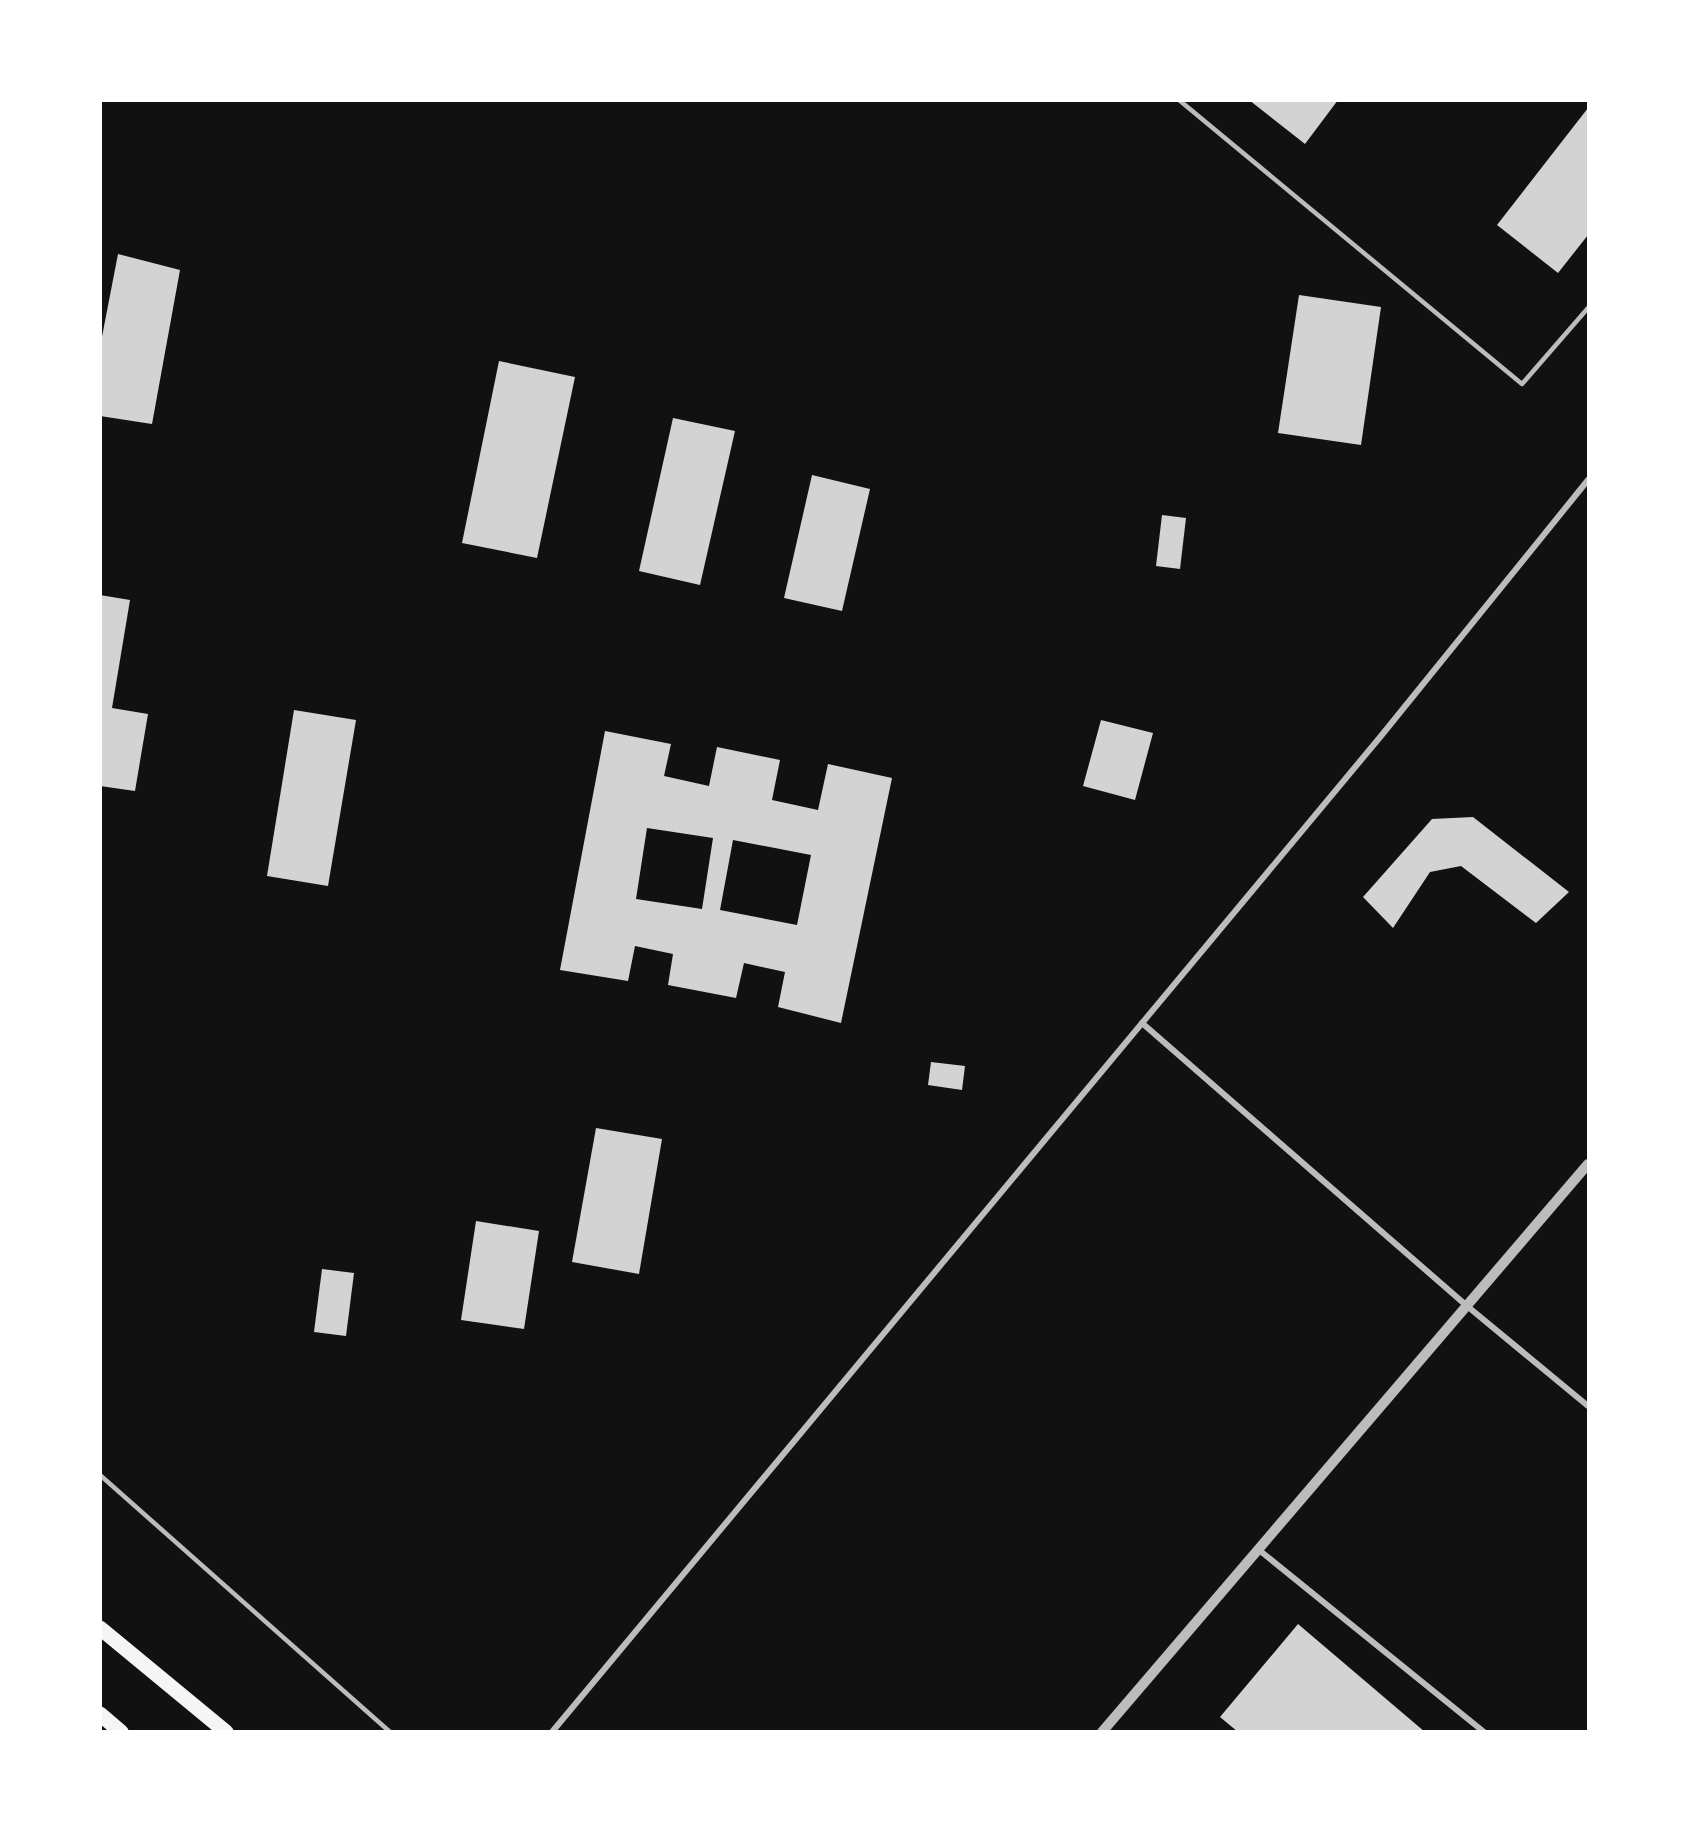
<svg xmlns="http://www.w3.org/2000/svg" width="1689" height="1832" viewBox="0 0 1689 1832" font-family="Helvetica,sans-serif">
<style>
.building{fill:#d3d3d3;fill-rule:evenodd}
.lines{fill:none;stroke-linecap:round;stroke-linejoin:round}
.service{stroke:#bcbcbc;stroke-width:4.5}
.minor{stroke:#bcbcbc;stroke-width:6}
.tertiary{stroke:#bcbcbc;stroke-width:10}
.primary{stroke:#f5f5f5;stroke-width:15}
</style>
<rect width="100%" height="100%" fill="#111"/>
<!-- building -->
<g class="building">
<path d="M1249,100H1338L1305,144Z"/>
<path d="M1588,108V235L1558,273L1497,225Z"/>
<path d="M118,254L180,270L152,424L100,416V347Z"/>
<path d="M1299,295L1381,307L1361,445L1278,433Z"/>
<path d="M499,361L575,377L537,558L462,543Z"/>
<path d="M673,418L735,431L700,585L639,571Z"/>
<path d="M812,475L870,489L842,611L784,598Z"/>
<path d="M1162,515L1186,518L1180,569L1156,566Z"/>
<path d="M100,595L130,600L112,708L148,714L135,791L100,786Z"/>
<path d="M294,710L356,720L328,886L267,876Z"/>
<path d="M1101,720L1153,733L1135,800L1083,786Z"/>
<path d="M605,731L671,744L664,776L709,786L717,747L780,760L772,800L818,810L828,764L892,778L841,1023L778,1007L785,972L744,963L736,998L668,985L673,954L635,946L628,981L560,970ZM647,828L713,838L702,909L636,899ZM733,840L811,855L797,925L720,910Z"/>
<path d="M1473,817L1569,892L1536,923L1461,866L1430,872L1393,928L1363,897L1432,819Z"/>
<path d="M931,1062L965,1066L962,1090L928,1085Z"/>
<path d="M596,1128L662,1139L639,1274L572,1262Z"/>
<path d="M476,1221L539,1231L524,1329L461,1320Z"/>
<path d="M322,1269L354,1273L346,1336L314,1332Z"/>
<path d="M1298,1624L1425,1732H1238L1220,1717Z"/>
</g>
<g class="lines">
<!-- service -->
<g class="service">
<path d="M1179,100L1522,384L1588,308"/>
<path d="M100,1475L390,1732"/>
</g>
<!-- minor -->
<g class="minor">
<path d="M1142,1023L1467,1306L1588,1406"/>
<path d="M1259,1550L1484,1732"/>
<path d="M552,1732L1381,736L1588,480"/>
</g>
<!-- tertiary -->
<path class="tertiary" d="M1102,1732L1588,1164"/>
<!-- primary -->
<g class="primary">
<path d="M100,1628L226,1732"/>
<path d="M100,1714L121,1732"/>
</g>
</g>
<!-- border -->
<rect width="1689" height="1832" fill="none" stroke="#ffffff" stroke-width="204"/>
</svg>
